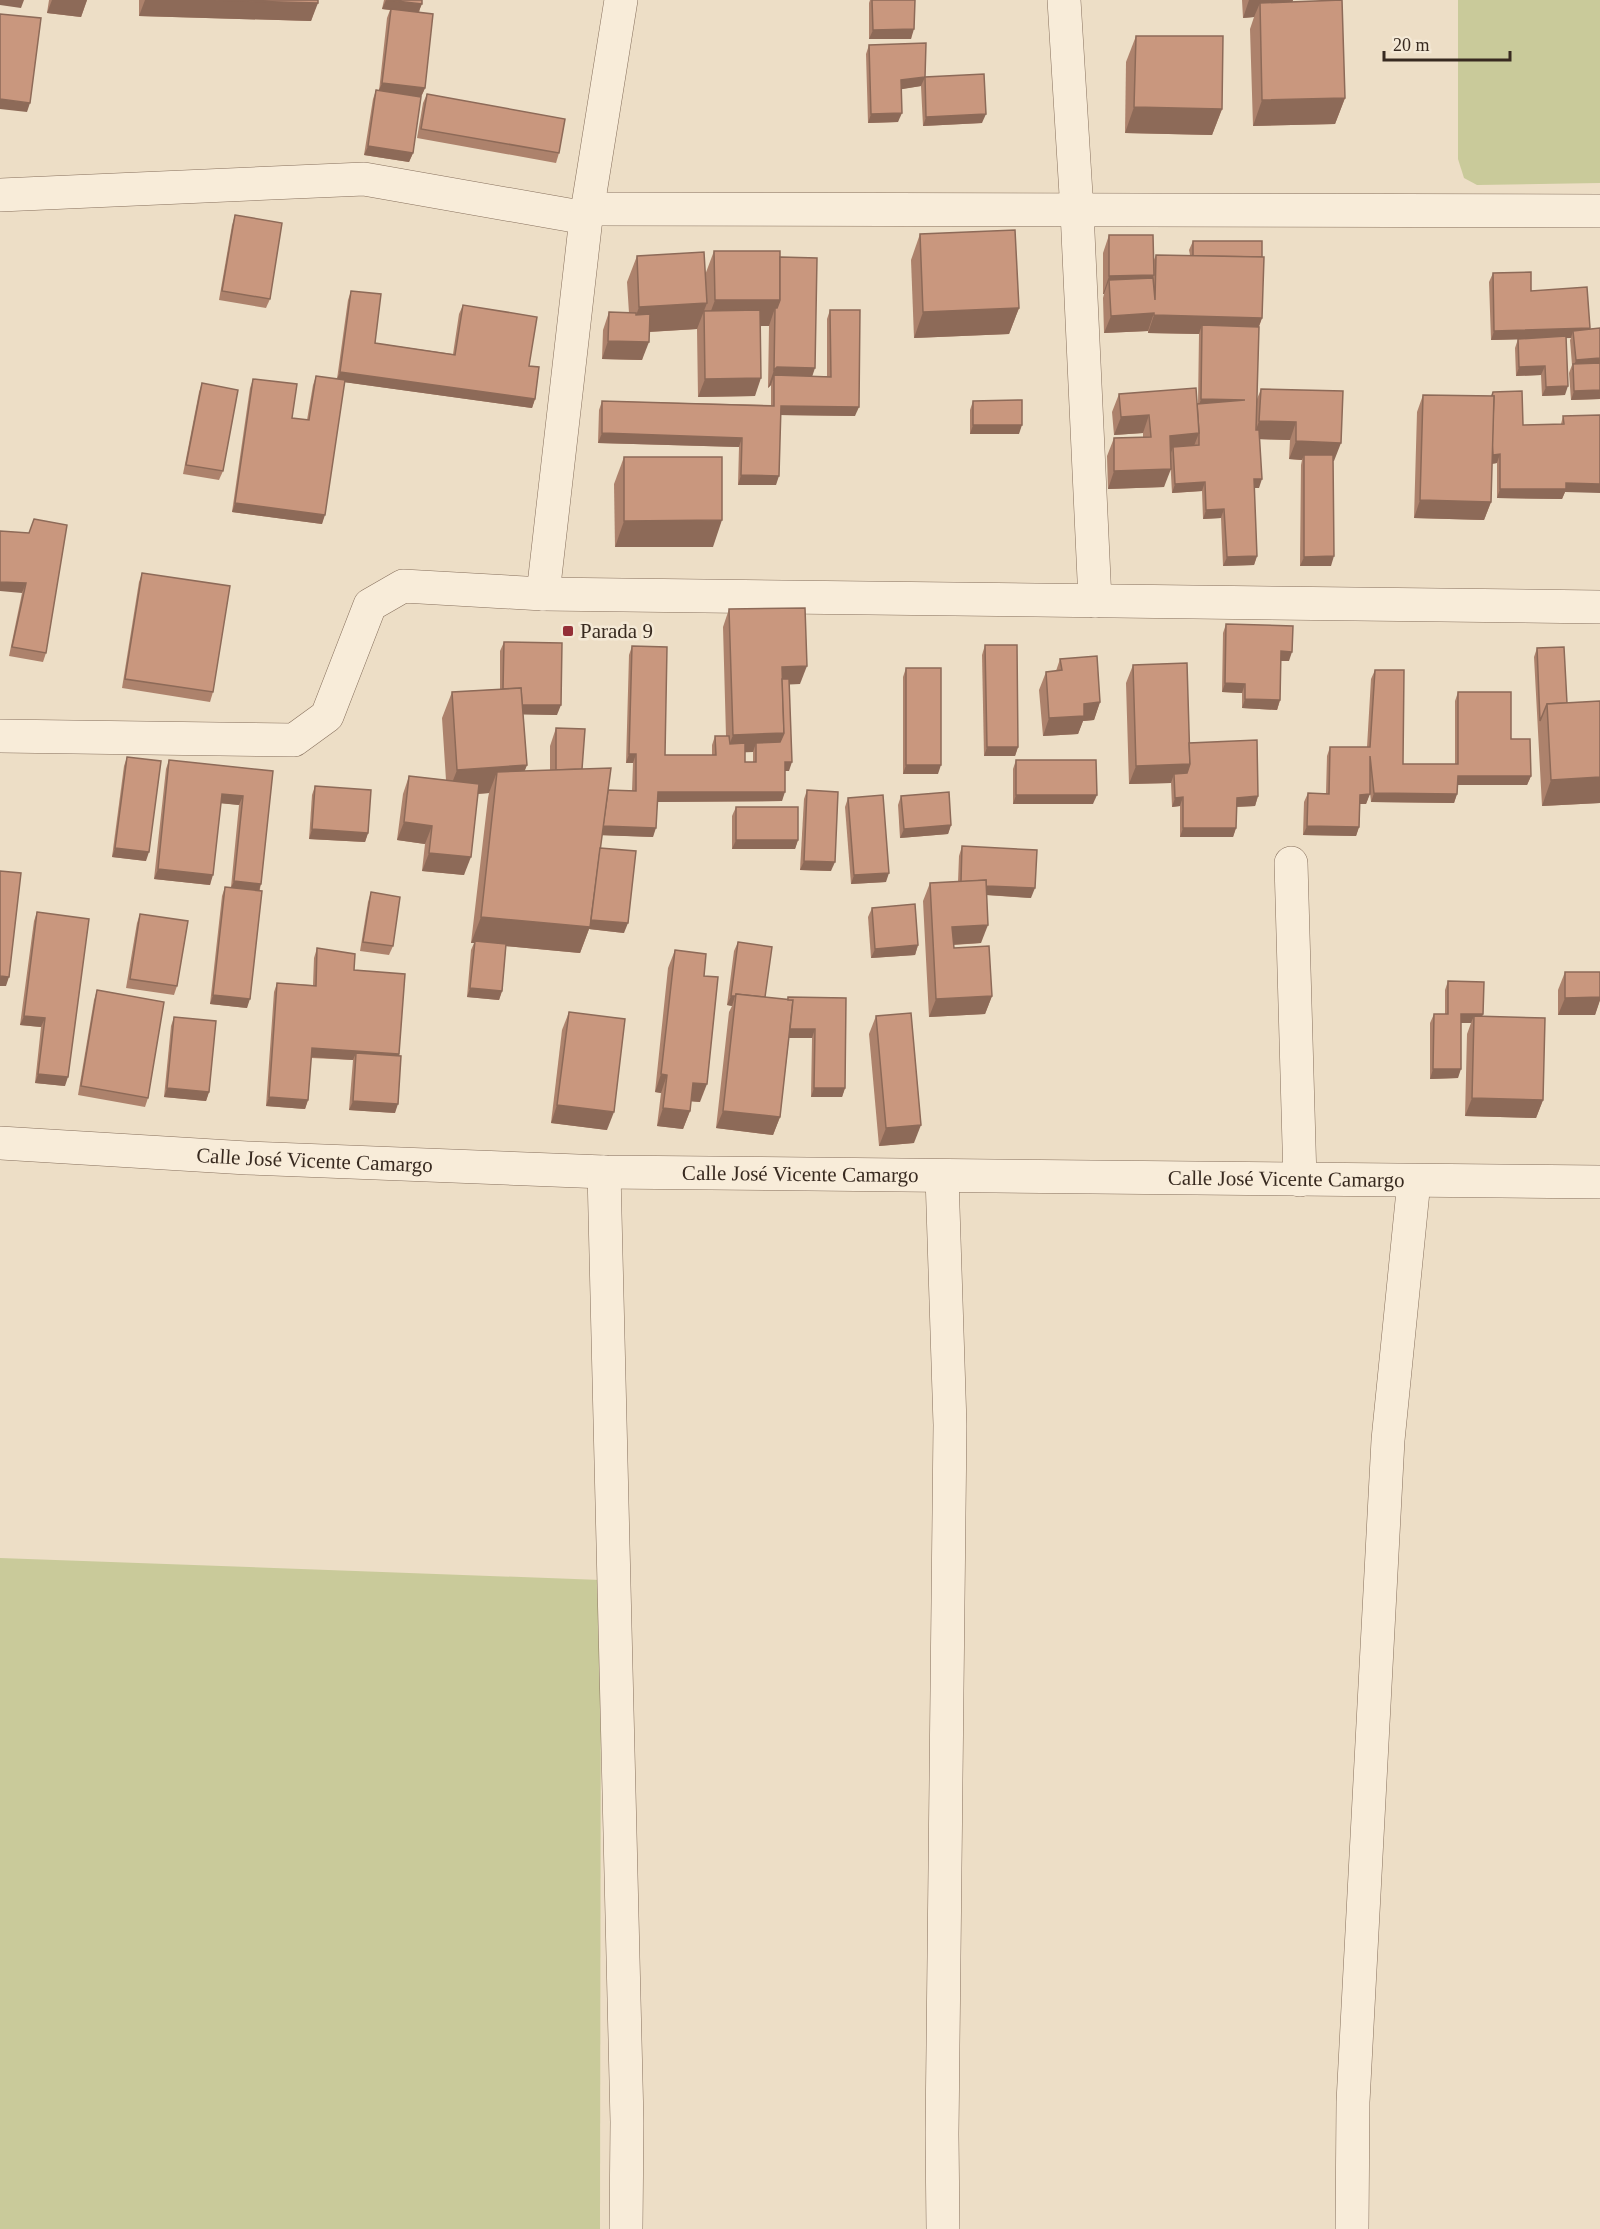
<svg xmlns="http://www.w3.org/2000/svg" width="1600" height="2229" viewBox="0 0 1600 2229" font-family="Georgia,serif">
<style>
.green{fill:#c9ca9a}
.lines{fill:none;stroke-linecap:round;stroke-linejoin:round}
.minor-casing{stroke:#87705d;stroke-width:34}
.minor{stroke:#f8ecd9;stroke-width:33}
.wall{fill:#ad826c;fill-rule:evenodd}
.shaded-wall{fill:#8d6a58}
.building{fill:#c9977e;stroke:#8d6a58;stroke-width:1.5}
.poi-dot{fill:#942f37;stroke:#f4e9d6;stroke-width:2}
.labels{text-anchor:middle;stroke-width:5;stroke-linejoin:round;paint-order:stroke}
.poi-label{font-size:21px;fill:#382a20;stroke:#f4e9d6;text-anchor:start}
.street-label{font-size:21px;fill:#382a20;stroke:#f4e9d6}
</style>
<rect width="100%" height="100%" fill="#eddec6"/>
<!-- green -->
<g class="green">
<path d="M1458,0H1600V183L1477,185L1464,178L1458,159Z"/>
<path d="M0,1558L601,1580L600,2229H0Z"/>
</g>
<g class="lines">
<defs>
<g id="minor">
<path d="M1064,0L1077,211L1095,601"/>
<path d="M0,195L364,179L586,218"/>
<path d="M588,209L1600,211"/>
<path d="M543,594L586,218L621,0"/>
<path d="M0,736L294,740L327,716L370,605L403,586L543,594L1600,607"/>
<path d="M1291,863L1300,1180"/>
<path id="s1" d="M0,1143L247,1158L604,1172L1600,1182"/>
<path d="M604,1172L627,2122L626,2229"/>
<path d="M942,1176L950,1425L942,2134L943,2229"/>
<path d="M1352,2229L1353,2102L1388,1440L1414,1181"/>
</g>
</defs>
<!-- minor casing -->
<use href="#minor" class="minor-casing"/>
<!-- minor -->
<use href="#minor" class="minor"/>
</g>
<!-- wall -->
<g class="wall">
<path d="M49,0H87L81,17L47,13Z"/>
<path d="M139,0H318L311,21L139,16Z"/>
<path d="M384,0H422L419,13L425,88L421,97L413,153L409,162L364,155L373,99L376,90L379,91L387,18L390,10L382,9Z"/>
<path d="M870,0H915L911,39H869V3Z"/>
<path d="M1242,0H1293L1292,2L1345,98L1335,124L1253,126L1250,29L1254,17L1243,18Z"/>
<path d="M1136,36L1222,109L1212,135L1125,133L1126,62Z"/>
<path d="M869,45L925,77L982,123L923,126L921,86L901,89L898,122L868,123L866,54Z"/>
<path d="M427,94L559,153L556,163L417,138L423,103Z"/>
<path d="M235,215L270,299L266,308L219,300L232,225Z"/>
<path d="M920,234L1019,308L1009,334L914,338L911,260Z"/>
<path d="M1109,235L1153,262L1156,255H1190L1189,250L1193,241L1262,318L1259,327L1257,399L1261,389L1334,461H1333L1331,566H1300L1301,465L1302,460L1289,459L1290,440L1260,439L1259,488H1254L1257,556L1254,565L1223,566L1221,518L1203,519L1202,491L1172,493L1170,457L1164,487L1108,489L1107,456L1114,438L1143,437V433L1114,435L1112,412L1119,394L1198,404L1199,334L1148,333V331L1104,333L1103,298L1104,294H1103V253Z"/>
<path d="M714,251L780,257L812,376H827V319L830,310L855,416L781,415L776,485H738L739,447L598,443L599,410L602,401L771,405V385L768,388L769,326H760L755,396L698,397L697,329L649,332L642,360L602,359L603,330L609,312L629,313L627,282L637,256L705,275Z"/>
<path d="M1493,273L1531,291L1590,328V329L1600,328V399L1571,400L1569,373L1572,365L1570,340L1571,338H1566L1565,395L1542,396L1541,375L1516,376L1515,348L1518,339L1491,340L1489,282Z"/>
<path d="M351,291L375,343L453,354L459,314L463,305L529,366L535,399L532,408L344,382L322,524L232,512L250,388L253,379L292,418L307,420L313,385L316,376L337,379L348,300Z"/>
<path d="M202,383L223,471L219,480L183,474L199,392Z"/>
<path d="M1493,392L1523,425L1561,424L1563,416L1565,492L1562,499L1497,498V463L1492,464L1491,502L1484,520L1414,518L1417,412L1423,395L1491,396Z"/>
<path d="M973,401L1019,434H970V410Z"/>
<path d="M624,457L713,547H615L614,484Z"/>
<path d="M29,533L46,653L43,662L9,656L22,593Z"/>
<path d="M142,573L213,692L210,702L122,688L139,582Z"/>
<path d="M729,609L800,684H789V771H785L782,801L657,802L653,837L602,835L600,848L624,933L589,929L580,953L506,946L502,991L499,1000L467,997L471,950L474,943H471L488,798L489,793L478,794L464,875L422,871L425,844L397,840L403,794L409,776L446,780L442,718L452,692L500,689V651L504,642L557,715L523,714L527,765L524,771L550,770V746L556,728L582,769L608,790L632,791L633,763H626L629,655L632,646L665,755H712V745L715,736H726L723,627ZM745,752H753V762H745Z"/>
<path d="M1226,624L1289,661H1281L1280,700L1277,710L1242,708V693L1222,692L1223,633Z"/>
<path d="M985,645L1018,747L1015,756H984L982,655Z"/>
<path d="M1537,648L1567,703L1600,701V803L1542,806L1534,657Z"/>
<path d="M1060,659L1100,702L1094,720L1083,721L1078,734L1043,736L1039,690L1046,672L1056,671Z"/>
<path d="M1133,665L1189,743L1258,796L1255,806L1236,807V828L1233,837H1180V806L1172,807L1171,783L1129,784L1126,683Z"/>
<path d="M906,668L938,774H903V677Z"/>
<path d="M1375,670L1403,764H1455V701L1458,692L1511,739L1531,776L1527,785H1458L1457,794L1454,803L1371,802L1370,792L1366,804H1360L1359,827L1356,836L1303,835L1304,802L1308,793H1326L1327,756L1330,747H1367L1371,679Z"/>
<path d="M127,757L146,861L112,857L124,766Z"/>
<path d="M169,760L273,771L247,1008L210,1004L222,896L225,887H231L239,805L221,803L210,885L154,879L166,769Z"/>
<path d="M1016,760L1093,804H1013V769Z"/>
<path d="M315,786L368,833L365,842L309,839L312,795Z"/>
<path d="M807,790L831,871L800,870L804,799Z"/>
<path d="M901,796L951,825L948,834L900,838L898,805Z"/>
<path d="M848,798L886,882L851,884L845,807Z"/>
<path d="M736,807L798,840L795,849H732V816Z"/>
<path d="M962,846L1031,898L986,895L981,943L954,945V948L992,996L985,1014L929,1017L923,901L930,883L958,882L959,856Z"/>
<path d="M371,892L393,946L389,955L360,951L368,902Z"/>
<path d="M872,908L918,945L915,955L871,958L868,917Z"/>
<path d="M37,912L65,1086L35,1083L41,1027L20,1025L34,921Z"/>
<path d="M140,914L177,986L174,995L126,988L137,923Z"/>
<path d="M738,942L765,997L787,1000L788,997L846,998L845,1088L842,1097H811L812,1038H789L780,1117L773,1135L716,1128L729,1012L732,1006L727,1005L734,951Z"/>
<path d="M317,948L354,970L399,1054L395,1113L349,1110L353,1060L311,1058L308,1100L305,1109L266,1106L274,992L277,983L313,985L314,958Z"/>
<path d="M675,950L704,976L700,1102L691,1101L690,1111L683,1129L657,1126L661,1093L655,1092L668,968Z"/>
<path d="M1565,972H1600V1000L1595,1015H1558V990Z"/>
<path d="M1448,981L1483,1014L1482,1016L1543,1100L1536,1118L1465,1116L1467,1034L1471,1023H1461L1458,1078L1430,1079V1023L1434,1014H1445V990Z"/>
<path d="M97,990L148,1098L145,1107L78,1095L94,1000Z"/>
<path d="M569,1012L607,1130L551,1123L562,1030Z"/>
<path d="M876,1016L914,1143L879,1146L869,1034Z"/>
<path d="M174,1017L209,1092L206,1101L164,1097L171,1026Z"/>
</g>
<!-- shaded-wall -->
<g class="shaded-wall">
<path d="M0,0H24L21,8L0,5Z"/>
<path d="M52,0H87L81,17L47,13Z"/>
<path d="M145,0H214L318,3L311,21L139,16Z"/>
<path d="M386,0L422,4L418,13L382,9Z"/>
<path d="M1249,0H1293L1287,16L1260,3L1254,17L1243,18Z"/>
<path d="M914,29L911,39H869L873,30Z"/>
<path d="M925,77L921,86L897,90L901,80Z"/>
<path d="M382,83L425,88L421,97L378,92Z"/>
<path d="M1345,98L1335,124L1253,126L1262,100Z"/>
<path d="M0,99L30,103L27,112L0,109Z"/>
<path d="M1134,107L1222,109L1212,135L1125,133Z"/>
<path d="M902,113L898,122L868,123L871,114Z"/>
<path d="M986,114L982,123L923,126L926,117Z"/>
<path d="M368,146L413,153L409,162L364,155Z"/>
<path d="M1154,275L1147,293L1109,280L1104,294H1103L1109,276Z"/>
<path d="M715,300H780L775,314V308L769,326L705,327Z"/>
<path d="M707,303L697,329L630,333L639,307Z"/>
<path d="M1019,308L1009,334L914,338L923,312Z"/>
<path d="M1154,313L1148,331L1104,333L1111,316Z"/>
<path d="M1154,315L1262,318L1255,336L1202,325L1199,334L1148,333Z"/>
<path d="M1590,328L1587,337L1573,331L1571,338L1491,340L1494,331Z"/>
<path d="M608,341L649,342L642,360L602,359Z"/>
<path d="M1600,358V367L1572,370L1576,360Z"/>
<path d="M1545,366L1541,375L1516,376L1519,367Z"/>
<path d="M777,367L815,368L809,386L774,376L771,385L768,388L774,370Z"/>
<path d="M340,372L535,399L532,408L336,381Z"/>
<path d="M761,378L755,396L698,397L705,379Z"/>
<path d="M1568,386L1565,395L1542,396L1546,387Z"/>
<path d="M1600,390V399L1571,400L1574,391Z"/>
<path d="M1201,399L1245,400L1198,408Z"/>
<path d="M781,406L859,407L855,416L778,415Z"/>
<path d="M1149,415L1143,433L1114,435L1121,417Z"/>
<path d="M1259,421L1296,422L1290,440L1253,439Z"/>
<path d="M973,425H1022L1019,434H970Z"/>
<path d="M602,433L742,438L739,447L598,443Z"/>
<path d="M1199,433L1192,451L1173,447L1171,453L1163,454L1170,436Z"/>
<path d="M1296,441L1341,443L1334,461L1304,460V455L1302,460L1289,459Z"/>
<path d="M1500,454L1497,463L1490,464L1493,455Z"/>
<path d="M1171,469L1164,487L1108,489L1114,471Z"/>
<path d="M741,475L779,476L776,485H738Z"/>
<path d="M1254,479H1262L1259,488H1251Z"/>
<path d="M1205,482L1202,491L1172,493L1175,484Z"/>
<path d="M1566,483L1600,484V493L1565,492L1562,499L1497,498L1500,489Z"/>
<path d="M1420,500L1491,502L1484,520L1414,518Z"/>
<path d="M235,503L325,515L322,524L232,512Z"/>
<path d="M1224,509L1221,518L1203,519L1206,510Z"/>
<path d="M722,520L713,547H615L624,521Z"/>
<path d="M1257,556L1254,565L1223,566L1227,557Z"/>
<path d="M1334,556L1331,566H1300L1304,557Z"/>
<path d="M0,582L26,583L22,593L0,591Z"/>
<path d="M1281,651L1292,652L1289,661H1278Z"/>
<path d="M807,666L800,684L779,685L782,667Z"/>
<path d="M1225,683L1245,684L1242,693L1222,692Z"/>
<path d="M1245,699L1280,700L1277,710L1242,708Z"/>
<path d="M1100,702L1094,720L1083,721L1078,734L1043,736L1049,718L1084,704Z"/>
<path d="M503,705H561L557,715L499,714Z"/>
<path d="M784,733L777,751L756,743L753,752L726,753L733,735Z"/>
<path d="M987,747H1018L1015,756H984Z"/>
<path d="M629,754H636L633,763H626Z"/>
<path d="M785,762H792L789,771H782Z"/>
<path d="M1190,764L1184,782L1174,774L1171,783L1129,784L1136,766Z"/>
<path d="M527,765L517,791L497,772L489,793L447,796L457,770Z"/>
<path d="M906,765H941L938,774H903Z"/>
<path d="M1458,776H1531L1527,785H1454Z"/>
<path d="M1600,777V803L1542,806L1551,780Z"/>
<path d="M658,792H785L782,801L654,802Z"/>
<path d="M1374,793L1457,794L1454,803L1371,802Z"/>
<path d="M222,794L243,796L239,805L218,803Z"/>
<path d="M1370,794L1366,804H1357L1360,795Z"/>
<path d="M1016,795H1097L1093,804H1013Z"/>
<path d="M1258,796L1255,806L1233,807L1237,798Z"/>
<path d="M1183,797L1180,806L1172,807L1175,798Z"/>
<path d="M404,822L432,826L425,844L397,840Z"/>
<path d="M951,825L948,834L900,838L904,829Z"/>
<path d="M599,826L656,828L653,837L596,835Z"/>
<path d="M1307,826L1359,827L1356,836L1303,835Z"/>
<path d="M1183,828H1236L1233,837H1180Z"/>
<path d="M312,829L368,833L365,842L309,839Z"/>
<path d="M736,840H798L795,849H732Z"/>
<path d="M115,848L149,852L146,861L112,857Z"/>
<path d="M429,853L471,857L464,875L422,871Z"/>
<path d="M804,861L835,862L831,871L800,870Z"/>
<path d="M158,869L213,875L210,885L154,879Z"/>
<path d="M889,873L886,882L851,884L854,875Z"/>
<path d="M234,881L261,884L258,893L230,890Z"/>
<path d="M960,884L1035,888L1031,898L957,893Z"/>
<path d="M481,917L590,920L628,923L624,933L589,929L580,953L474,943L475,941L474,943H471Z"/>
<path d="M988,925L981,943L946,945L952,927Z"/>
<path d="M918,945L915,955L871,958L875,949Z"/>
<path d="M0,976L9,977L6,986H0Z"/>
<path d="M470,988L502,991L499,1000L467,997Z"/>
<path d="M213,995L250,999L247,1008L210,1004Z"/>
<path d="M731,996H735L732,1006L727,1005Z"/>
<path d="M992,996L985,1014L929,1017L936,999Z"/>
<path d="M1600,997V1000L1595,1015H1558L1565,998Z"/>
<path d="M1461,1014H1483L1480,1023L1474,1016L1471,1023H1457Z"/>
<path d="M24,1016L45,1018L41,1027L20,1025Z"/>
<path d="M788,1029H815L812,1038H784Z"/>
<path d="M312,1048L399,1054L396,1063L356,1053L353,1060L309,1057Z"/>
<path d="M1433,1069H1461L1458,1078L1430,1079Z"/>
<path d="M38,1074L68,1077L65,1086L35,1083Z"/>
<path d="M661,1074L667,1075L661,1093L655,1092Z"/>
<path d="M693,1083L707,1084L700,1102L686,1101Z"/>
<path d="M167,1088L209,1092L206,1101L164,1097Z"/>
<path d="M814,1088H845L842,1097H811Z"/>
<path d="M269,1097L308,1100L305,1109L266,1106Z"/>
<path d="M1472,1098L1543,1100L1536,1118L1465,1116Z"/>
<path d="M353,1101L398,1104L395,1113L349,1110Z"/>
<path d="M557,1105L614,1112L607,1130L551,1123Z"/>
<path d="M663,1108L690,1111L683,1129L657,1126Z"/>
<path d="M723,1111L780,1117L773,1135L716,1128Z"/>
<path d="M921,1125L914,1143L879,1146L886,1128Z"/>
</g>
<!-- building -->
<g class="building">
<path d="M214,0H318V3Z"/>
<path d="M388,0H422V4Z"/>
<path d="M872,0H915L914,29L873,30Z"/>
<path d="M1342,0L1345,98L1262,100L1260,3Z"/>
<path d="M391,9L433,14L425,88L382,83Z"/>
<path d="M0,14L41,18L30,103L0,99Z"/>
<path d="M1136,36H1223L1222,109L1134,107Z"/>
<path d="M926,43L925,77L901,80L902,113L871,114L869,45Z"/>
<path d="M984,74L986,114L926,117L925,77Z"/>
<path d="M376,90L421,97L413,153L368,146Z"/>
<path d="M427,94L565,119L559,153L421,129Z"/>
<path d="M235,215L282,223L270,299L222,291Z"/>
<path d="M1015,230L1019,308L923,312L920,234Z"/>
<path d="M1109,235H1153L1154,275L1109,276Z"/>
<path d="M1193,241H1262V257L1193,256Z"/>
<path d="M714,251H780V300H715Z"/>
<path d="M704,252L707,303L639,307L637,256Z"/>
<path d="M1156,255L1264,257L1262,318L1154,315V313L1111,316L1109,280L1153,278L1155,300Z"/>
<path d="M780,257L817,258L815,368L777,367L774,370L775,308H777L780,300Z"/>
<path d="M1531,272V291L1587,287L1590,328L1494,331L1493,273Z"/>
<path d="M351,291L381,294L375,343L455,355L463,305L537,317L529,366L539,367L535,399L340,372Z"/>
<path d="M760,310L761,378L705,379L704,311Z"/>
<path d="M830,310H860L859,407L781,406L779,476L741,475L742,438L602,433V401L774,406V375L831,377Z"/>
<path d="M609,312L636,313V315L650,314L649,342L608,341Z"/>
<path d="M1202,325L1259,327L1256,430H1259L1262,479H1254L1257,556L1227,557L1224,509L1206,510L1205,482L1175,484L1173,447L1199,445V433L1197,404L1245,400L1201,399Z"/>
<path d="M1600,328V358L1576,360L1573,331Z"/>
<path d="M1566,336L1568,386L1546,387L1545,366L1519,367L1518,339Z"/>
<path d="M1600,363V390L1574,391L1573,364Z"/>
<path d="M316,376L345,380L325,515L235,503L253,379L297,384L292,418L309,420Z"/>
<path d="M202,383L238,390L223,471L186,465Z"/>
<path d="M1196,388L1199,433L1170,436L1171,469L1114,471V438L1151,437L1149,415L1121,417L1119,394Z"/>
<path d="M1261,389L1343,391L1341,443L1296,441V422L1259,421Z"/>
<path d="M1522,391L1523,425L1564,424L1563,416L1600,415V484L1566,483V489H1500V454L1493,455L1492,442L1494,396H1492L1493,392Z"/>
<path d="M1423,395L1494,396L1491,502L1420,500Z"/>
<path d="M1022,400V425H973V401Z"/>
<path d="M1304,455H1333L1334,556L1304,557Z"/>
<path d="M624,457H722V520L624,521Z"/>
<path d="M34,519L67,525L46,653L12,647L26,583L0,582V531L29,533Z"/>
<path d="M142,573L230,586L213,692L125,679Z"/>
<path d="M805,608L807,666L782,667L784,733L733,735L729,609Z"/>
<path d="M1226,624L1293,626L1292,652L1281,651L1280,700L1245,699V684L1225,683Z"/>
<path d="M504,642L562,643L561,705H522L521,688L503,689Z"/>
<path d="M985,645H1017L1018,747H987Z"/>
<path d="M632,646L667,647L665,755H716L715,736H729L730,744L745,743V762H756V743L780,742L784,733L782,679H789L792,762H785V792H658L656,828L603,826L608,790L636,791V754H629Z"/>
<path d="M1564,647L1567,703L1547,704L1540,721L1537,648Z"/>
<path d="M1097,656L1100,702L1084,704V716L1049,718L1046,672L1062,670L1060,659Z"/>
<path d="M1187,663L1190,764L1136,766L1133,665Z"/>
<rect x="906" y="668" width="35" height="97"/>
<path d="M1375,670H1404L1403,764H1458V692H1511V739H1530L1531,776H1458L1457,794L1374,793L1370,756V794L1360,795L1359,827L1307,826L1308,793L1329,794L1330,747H1370Z"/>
<path d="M521,688L527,765L457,770L452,692Z"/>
<path d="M1600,701V777L1551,780L1547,704Z"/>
<path d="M556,728L585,729L582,769L556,770Z"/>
<path d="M1257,740L1258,796L1237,798L1236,828H1183V797L1175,798L1174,774L1187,773L1190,764L1189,743Z"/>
<path d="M127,757L161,761L149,852L115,848Z"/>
<path d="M169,760L273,771L261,884L234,881L243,796L222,794L213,875L158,869Z"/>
<path d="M1016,760H1096L1097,795H1016Z"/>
<path d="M611,768L590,927L481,917L497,772Z"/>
<path d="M409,776L479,784L471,857L429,853L432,826L404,822Z"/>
<path d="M315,786L371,790L368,833L312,829Z"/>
<path d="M807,790L838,792L835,862L804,861Z"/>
<path d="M949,792L951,825L904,829L901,796Z"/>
<path d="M883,795L889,873L854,875L848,798Z"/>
<rect x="736" y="807" width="62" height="33"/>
<path d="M962,846L1037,850L1035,888L986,886V880L961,882Z"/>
<path d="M600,848L636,851L628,923L591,920Z"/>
<path d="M0,871L21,873L9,977L0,976Z"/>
<path d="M986,880L988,925L952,927L954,948L989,946L992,996L936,999L930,883Z"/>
<path d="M225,887L262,891L250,999L213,995Z"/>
<path d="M371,892L400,897L393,946L363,942Z"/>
<path d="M915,904L918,945L875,949L872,908Z"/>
<path d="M37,912L89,919L68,1077L38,1074L45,1018L24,1016Z"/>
<path d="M140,914L188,921L177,986L130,979Z"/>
<path d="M475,941L506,944L502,991L470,988Z"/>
<path d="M738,942L772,947L765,997L736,994V996H731Z"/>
<path d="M317,948L355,954L354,970L405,974L399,1054L312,1048L308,1100L269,1097L277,983L316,986Z"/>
<path d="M675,950L706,954L704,976L718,977L707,1084L693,1083L690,1111L663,1108L667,1075L661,1074Z"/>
<path d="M1565,972H1600V997L1565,998Z"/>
<path d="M1448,981L1484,982L1483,1014H1461V1069H1433L1434,1014H1448Z"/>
<path d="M97,990L164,1002L148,1098L81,1086Z"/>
<path d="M736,994L793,1000L780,1117L723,1111Z"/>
<path d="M788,997L846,998L845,1088H814L815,1029H790L793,1000H788Z"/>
<path d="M569,1012L625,1019L614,1112L557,1105Z"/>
<path d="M911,1013L921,1125L886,1128L876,1016Z"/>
<path d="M1474,1016L1545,1018L1543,1100L1472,1098Z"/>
<path d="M174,1017L216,1021L209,1092L167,1088Z"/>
<path d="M356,1053L401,1056L398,1104L353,1101Z"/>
</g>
<!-- markers -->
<rect class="poi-dot" x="562" y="625" width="12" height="12" rx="3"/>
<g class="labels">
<!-- poi labels -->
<g class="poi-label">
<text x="580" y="638">Parada 9</text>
</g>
<!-- street labels -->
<g class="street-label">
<text dy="7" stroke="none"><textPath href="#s1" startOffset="315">Calle José Vicente Camargo</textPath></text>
<text dy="7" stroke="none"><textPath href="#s1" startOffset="801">Calle José Vicente Camargo</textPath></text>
<text dy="7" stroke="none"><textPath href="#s1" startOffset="1287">Calle José Vicente Camargo</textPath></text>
</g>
</g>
<!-- scale -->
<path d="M1384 51v9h126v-9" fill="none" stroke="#382a20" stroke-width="3"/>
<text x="1393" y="51" font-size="18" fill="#382a20" stroke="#f4e9d6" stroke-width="4.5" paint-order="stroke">20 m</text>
</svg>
